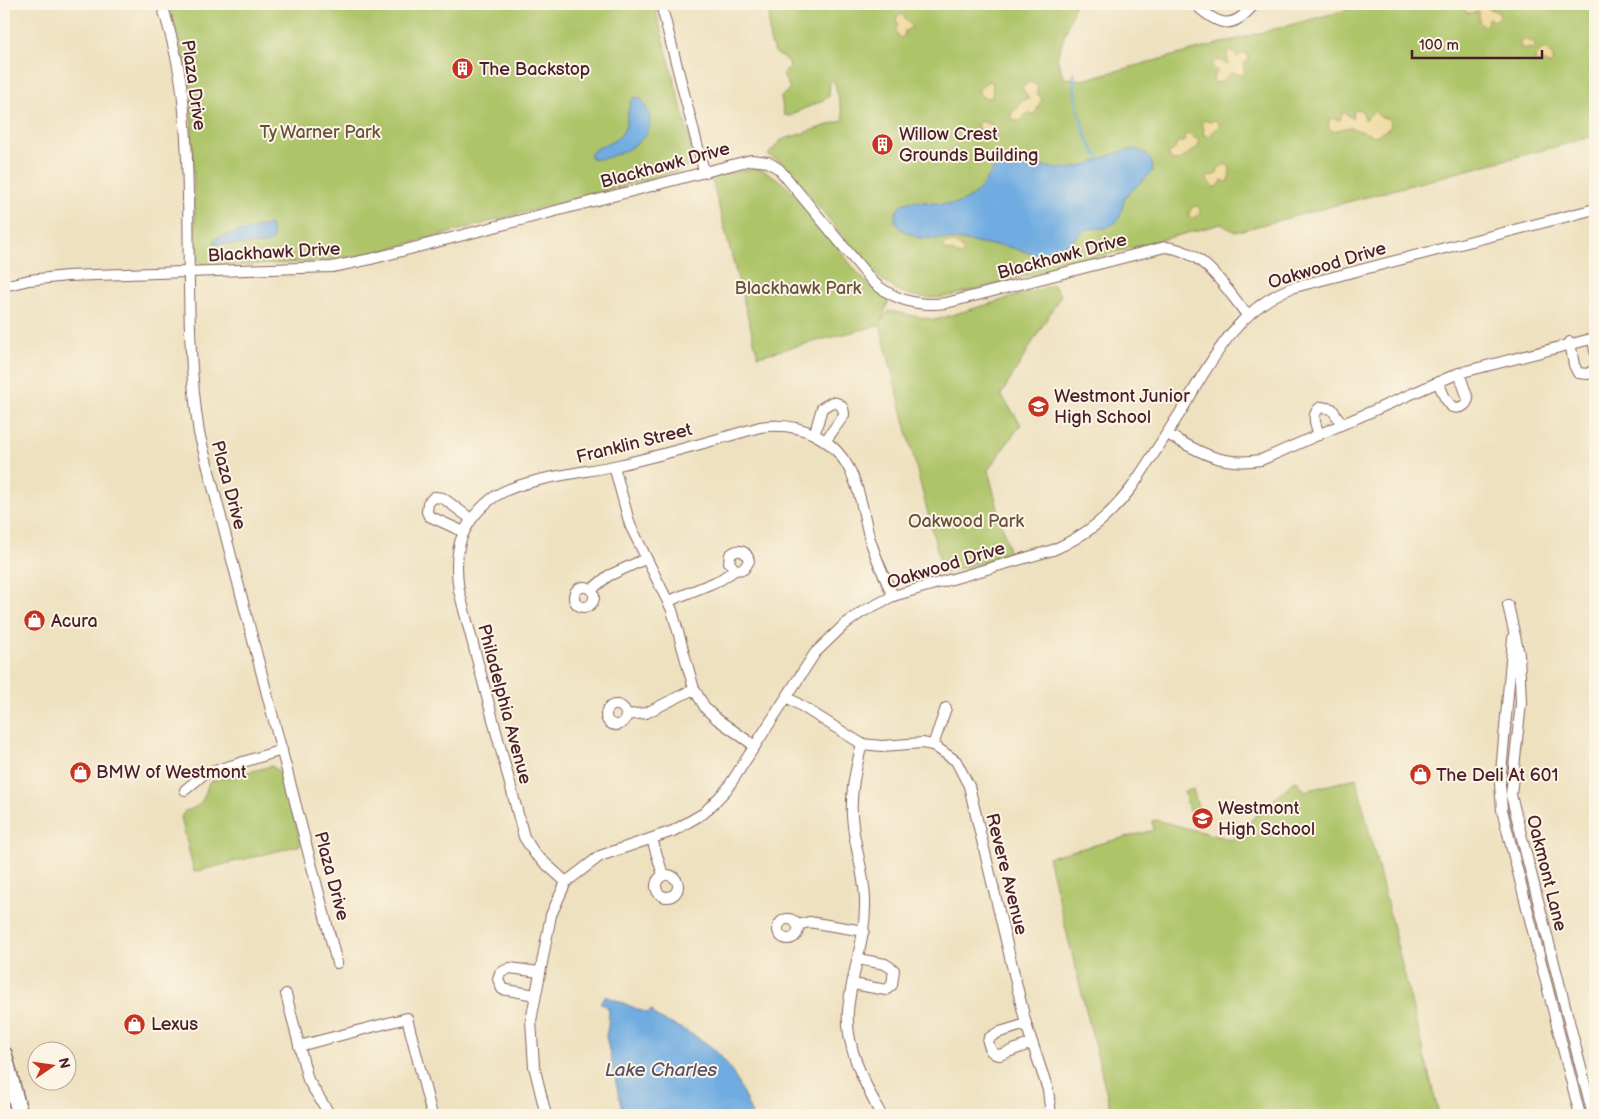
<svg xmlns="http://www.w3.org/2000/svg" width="1599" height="1119" viewBox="0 0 1599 1119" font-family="'Balsamiq Sans',sans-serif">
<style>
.green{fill:#aec469;stroke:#7c724a}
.sand{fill:#eeda9e;stroke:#9c7c64}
.water{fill:#70ace1;stroke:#5d6686}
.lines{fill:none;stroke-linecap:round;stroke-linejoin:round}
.stream{stroke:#70ace1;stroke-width:2.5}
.minor-casing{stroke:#83635f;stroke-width:12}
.primary-casing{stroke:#83635f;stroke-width:18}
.minor{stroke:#fff;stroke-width:10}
.primary{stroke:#fff;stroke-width:15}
.labels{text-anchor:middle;stroke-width:4;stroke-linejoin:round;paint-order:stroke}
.poi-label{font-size:18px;fill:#4a1f2b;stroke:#fcf5e5;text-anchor:start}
.street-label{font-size:18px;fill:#4a1f2b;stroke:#fcf5e5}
.park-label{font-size:18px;fill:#68513e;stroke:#fcf5e5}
.water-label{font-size:19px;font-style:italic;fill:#57506b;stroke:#fcf5e5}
</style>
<rect width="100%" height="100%" fill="#fcf5e5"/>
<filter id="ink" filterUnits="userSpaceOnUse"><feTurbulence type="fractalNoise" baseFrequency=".02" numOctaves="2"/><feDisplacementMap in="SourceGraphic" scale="10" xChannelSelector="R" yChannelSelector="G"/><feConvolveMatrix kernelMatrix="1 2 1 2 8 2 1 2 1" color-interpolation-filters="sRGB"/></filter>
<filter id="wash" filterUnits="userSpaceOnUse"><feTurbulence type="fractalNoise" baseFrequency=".0096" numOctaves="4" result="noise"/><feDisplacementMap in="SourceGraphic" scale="20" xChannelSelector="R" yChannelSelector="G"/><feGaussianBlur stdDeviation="1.12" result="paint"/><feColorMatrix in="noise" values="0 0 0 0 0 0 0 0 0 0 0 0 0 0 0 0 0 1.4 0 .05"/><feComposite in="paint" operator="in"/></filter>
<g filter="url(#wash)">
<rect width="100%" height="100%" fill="#eee1c0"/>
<!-- green -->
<g class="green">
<path d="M169,4H654L693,152L689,165L684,169L375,253L325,261L209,267L200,264L196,256L191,99L188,76Z"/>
<path d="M772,4H1075L1057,58L1064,78L1082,80L1369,4H1595V136L1235,232L1221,224L954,295C897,308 873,274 841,234C825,214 808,194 792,174L783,163L768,155L781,140L844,120L834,80L830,82L829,96C816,106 803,107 790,116L784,115L781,97L790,88L782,74L790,66C787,58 780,58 775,52C766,38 768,19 772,4Z"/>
<path d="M755,168C794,176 836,251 864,280C872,288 880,294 889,300L881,322L889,311L935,320L1053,285L1061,295L1001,395L1021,424L988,470L1010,555L943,573L880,325L758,356L711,177Z"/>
<path d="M272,766L283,775L301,845L194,872L181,817L185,811C203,807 204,797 209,782Z"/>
<path d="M1356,778L1439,1115H1112L1048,857L1154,830L1152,821L1156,820L1232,840L1238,832L1293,782L1297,781L1305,791Z"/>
<path d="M1193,789L1199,811L1193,813L1189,811L1184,792Z"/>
</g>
<!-- sand -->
<g class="sand">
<path d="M1465,4H1492L1487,8L1498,12L1500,17L1494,21L1488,18L1487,25L1483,26L1479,22V12L1467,13L1464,9Z"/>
<path d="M902,14L912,27L905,31L904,36L900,38L895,32L898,24L896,19L898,15Z"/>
<path d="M1524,39L1535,43L1534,49L1521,48L1520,42Z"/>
<path d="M1545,48L1553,57V62L1549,65L1543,61L1536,63L1535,57Z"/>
<path d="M1231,51L1238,57L1243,53L1248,55L1249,60L1243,64L1245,73L1241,75L1231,72L1221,82L1214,83L1213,77L1218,72L1213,68L1212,63L1218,60L1228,65L1227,54Z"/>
<path d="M987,82L990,81L993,84L992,98L982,97L979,93V89Z"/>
<path d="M1029,82L1037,85V94L1042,98L1035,114H1026L1021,121L1014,120L1011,118L1012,112L1018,108L1020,101L1029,99L1022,88Z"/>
<path d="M1358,109L1363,112L1365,120L1374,111L1380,117L1388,118L1391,123L1390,128L1375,136L1349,127L1333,131L1328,128L1330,118L1340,120L1343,112L1352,118L1354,111Z"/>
<path d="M1204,120L1210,122L1215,120L1219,123V127L1213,131L1210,137L1203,134L1204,129L1201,124Z"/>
<path d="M981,121L997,127V135L990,136L986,130H979L977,124Z"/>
<path d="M1188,134L1198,140L1199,146L1178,161L1170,160L1169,153L1175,149L1177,142H1184V136Z"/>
<path d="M1226,164L1230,168L1229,181L1226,182L1222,180L1219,186L1213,187L1207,180V176L1216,175L1219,167Z"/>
<path d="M1197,206L1200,209V214L1191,219L1188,215L1192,207Z"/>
<path d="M947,243C954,242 965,246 963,255L960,256L952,251L945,250L943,247Z"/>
</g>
<!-- water -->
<g class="water">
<path d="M634,97L640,98C660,124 648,140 622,152C613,156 601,161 591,158L590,155C596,145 611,145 619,137C631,127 624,109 634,97Z"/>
<path d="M1134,149C1146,151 1153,159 1153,171L1125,197L1120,217L1116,222L1106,228L1086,229L1065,247L1044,257L1005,246L980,244L961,240L919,238L902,230L895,221C895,187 937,209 958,203C989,194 985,165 1008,160C1026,156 1043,169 1061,169C1087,170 1109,152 1134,149Z"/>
<path d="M266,225L270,226L273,235L272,241C265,247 227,244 214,243V241L216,238Z"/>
<path d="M606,996L647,1013L652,1010L656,1017C717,1044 727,1053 752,1115H623L606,1036L608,1027L609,1009L600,1002Z"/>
</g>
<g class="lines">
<!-- stream -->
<path class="stream" d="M1074,74C1073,94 1085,147 1101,159"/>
</g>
</g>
<g filter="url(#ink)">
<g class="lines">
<defs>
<g id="minor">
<path d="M162,4C171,35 180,67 183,100C194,210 182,323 199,433L337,963"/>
<path d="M661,4L704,171"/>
<path d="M1195,4C1218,26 1233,31 1254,4"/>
<path d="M4,286L29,280L67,276L332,267L371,259L751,160L768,162L779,169L873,282C894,300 918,307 946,303L1165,247C1204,250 1225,287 1247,315"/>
<path d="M1593,338L1595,351"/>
<path d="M1570,342L1574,365L1578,373L1588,374L1595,369"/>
<path d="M1438,382L1445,398L1452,407C1460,409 1466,406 1468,399L1459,373"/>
<path d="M815,432L822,408L832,402C840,403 844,407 844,415L826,440"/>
<path d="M1167,434C1201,453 1221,466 1261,460L1459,373L1595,338"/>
<path d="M1319,435C1316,425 1310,414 1321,407L1332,409L1342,424"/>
<path d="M614,466L630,525L672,610L694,689L706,709L717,719L755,746"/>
<path d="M464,532L429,516L427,512L428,503L434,497L443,498L471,519"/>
<circle cx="584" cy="597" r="10"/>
<path d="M591,590L608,576L645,559"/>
<path d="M669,601L720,580L735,570L744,569L749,561C747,551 738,547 730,555L729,562L735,570"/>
<path d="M1508,605L1519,654L1521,703L1511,795L1593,1115"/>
<path d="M1513,638L1500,784L1502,810L1580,1115"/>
<path d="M787,697L862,744L882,746L922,743L933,745L956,761L969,786L1026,1024L1048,1090L1051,1115"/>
<circle cx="616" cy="715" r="10"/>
<path d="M626,715L646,713L694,689"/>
<path d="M862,744C855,771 849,798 853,826C856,852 865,876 865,902C866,939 851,974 848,1011C845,1047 865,1084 881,1115"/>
<path d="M933,745L946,708"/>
<path d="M185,790L204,774L282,750"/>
<path d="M652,839L663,875"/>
<circle cx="667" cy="886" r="11"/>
<path d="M566,882L535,854L524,837L459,591C453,552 459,526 490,500C515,479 581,473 614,466C663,455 712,441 760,427C800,421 837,438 853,477C861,495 864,516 869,536C875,557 884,576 893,596"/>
<circle cx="788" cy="929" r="10"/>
<path d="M798,925L809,922L864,931"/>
<path d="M853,984L886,990L892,985L894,970L885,964L858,959"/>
<path d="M286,994L308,1080L330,1115"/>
<path d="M535,995L502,989L498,979L500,973L510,968L539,972"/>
<path d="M1026,1024L997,1033L989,1038L988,1042L991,1051L995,1054L1000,1055L1032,1043"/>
<path d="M299,1046L407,1018L432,1115"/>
<path d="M546,1115L534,1066L531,1021L551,915L566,882L600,856L673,831L704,813L727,789L815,653L844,625L862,612L893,596L1053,550C1087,535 1110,516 1132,487C1148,463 1164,438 1180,413C1209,365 1235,310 1291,288L1595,209"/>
</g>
<path id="primary" d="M4,1054L20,1115"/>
</defs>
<!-- minor casing -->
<use href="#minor" class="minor-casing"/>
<!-- primary casing -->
<use href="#primary" class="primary-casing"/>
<!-- minor -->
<use href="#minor" class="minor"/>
<!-- primary -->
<use href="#primary" class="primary"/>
</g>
</g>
<!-- icons -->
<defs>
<symbol id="building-disc" viewBox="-11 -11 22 22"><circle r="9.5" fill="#c8321e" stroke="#fcf5e5"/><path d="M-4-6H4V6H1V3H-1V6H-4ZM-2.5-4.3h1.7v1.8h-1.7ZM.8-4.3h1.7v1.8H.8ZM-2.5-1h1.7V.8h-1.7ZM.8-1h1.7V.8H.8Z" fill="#fff"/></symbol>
<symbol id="school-disc" viewBox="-11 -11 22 22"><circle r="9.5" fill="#c8321e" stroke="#fcf5e5"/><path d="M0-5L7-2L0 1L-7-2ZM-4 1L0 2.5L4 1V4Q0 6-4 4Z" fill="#fff"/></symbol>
<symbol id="shop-disc" viewBox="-11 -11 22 22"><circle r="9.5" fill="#c8321e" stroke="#fcf5e5"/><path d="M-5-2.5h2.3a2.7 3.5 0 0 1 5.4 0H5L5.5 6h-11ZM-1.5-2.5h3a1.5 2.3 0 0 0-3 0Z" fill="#fff"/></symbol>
</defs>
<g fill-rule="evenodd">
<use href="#building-disc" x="450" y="56" width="25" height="25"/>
<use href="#building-disc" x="870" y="132" width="25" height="25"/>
<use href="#school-disc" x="1026" y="394" width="25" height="25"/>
<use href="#shop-disc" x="22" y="608" width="25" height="25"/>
<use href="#shop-disc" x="68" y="760" width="25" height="25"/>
<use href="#shop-disc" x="1408" y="762" width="25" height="25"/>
<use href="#school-disc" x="1190" y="806" width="25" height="25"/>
<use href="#shop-disc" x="122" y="1012" width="25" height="25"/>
</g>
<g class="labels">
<!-- poi labels -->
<g class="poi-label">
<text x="479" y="75">The Backstop</text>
<text x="899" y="140">Willow Crest<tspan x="899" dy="21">Grounds Building</tspan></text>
<text x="1054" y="402">Westmont Junior<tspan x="1054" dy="21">High School</tspan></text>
<text x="51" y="627">Acura</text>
<text x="96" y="778">BMW of Westmont</text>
<text x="1436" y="781">The Deli At 601</text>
<text x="1218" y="814">Westmont<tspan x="1218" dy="21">High School</tspan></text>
<text x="151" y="1030">Lexus</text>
</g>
<!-- street labels -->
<g class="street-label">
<text transform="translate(194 85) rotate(82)" y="6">Plaza Drive</text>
<text transform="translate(665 165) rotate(-15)" y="6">Blackhawk Drive</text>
<text transform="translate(274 252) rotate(-3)" y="6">Blackhawk Drive</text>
<text transform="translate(1062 256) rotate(-15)" y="6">Blackhawk Drive</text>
<text transform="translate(1327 265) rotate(-17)" y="6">Oakwood Drive</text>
<text transform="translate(634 443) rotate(-14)" y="6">Franklin Street</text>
<text transform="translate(229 485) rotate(75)" y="6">Plaza Drive</text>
<text transform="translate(946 565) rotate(-17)" y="6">Oakwood Drive</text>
<text transform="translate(505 704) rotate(75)" y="6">Philadelphia Avenue</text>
<text transform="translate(1547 873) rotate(76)" y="6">Oakmont Lane</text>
<text transform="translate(1007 874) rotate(76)" y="6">Revere Avenue</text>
<text transform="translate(332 876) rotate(75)" y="6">Plaza Drive</text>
</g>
<!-- park labels -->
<g class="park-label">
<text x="320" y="138">Ty Warner Park</text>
<text x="798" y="294">Blackhawk Park</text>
<text x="966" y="527">Oakwood Park</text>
</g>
<!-- water labels -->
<g class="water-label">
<text x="661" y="1076">Lake Charles</text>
</g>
</g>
<!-- margin -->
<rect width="1599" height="1119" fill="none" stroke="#fcf5e5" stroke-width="20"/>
<!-- north arrow -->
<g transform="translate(52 1066) rotate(77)"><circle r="24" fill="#fcf5e5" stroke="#b59f9b"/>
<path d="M0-4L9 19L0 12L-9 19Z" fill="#c8321e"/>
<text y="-8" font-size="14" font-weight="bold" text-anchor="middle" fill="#4a1f2b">N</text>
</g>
<!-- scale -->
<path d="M1412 50v8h130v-8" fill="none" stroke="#4a1f2b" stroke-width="2.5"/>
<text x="1419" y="50" font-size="15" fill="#4a1f2b" stroke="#fcf5e5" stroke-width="4" paint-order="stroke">100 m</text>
</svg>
